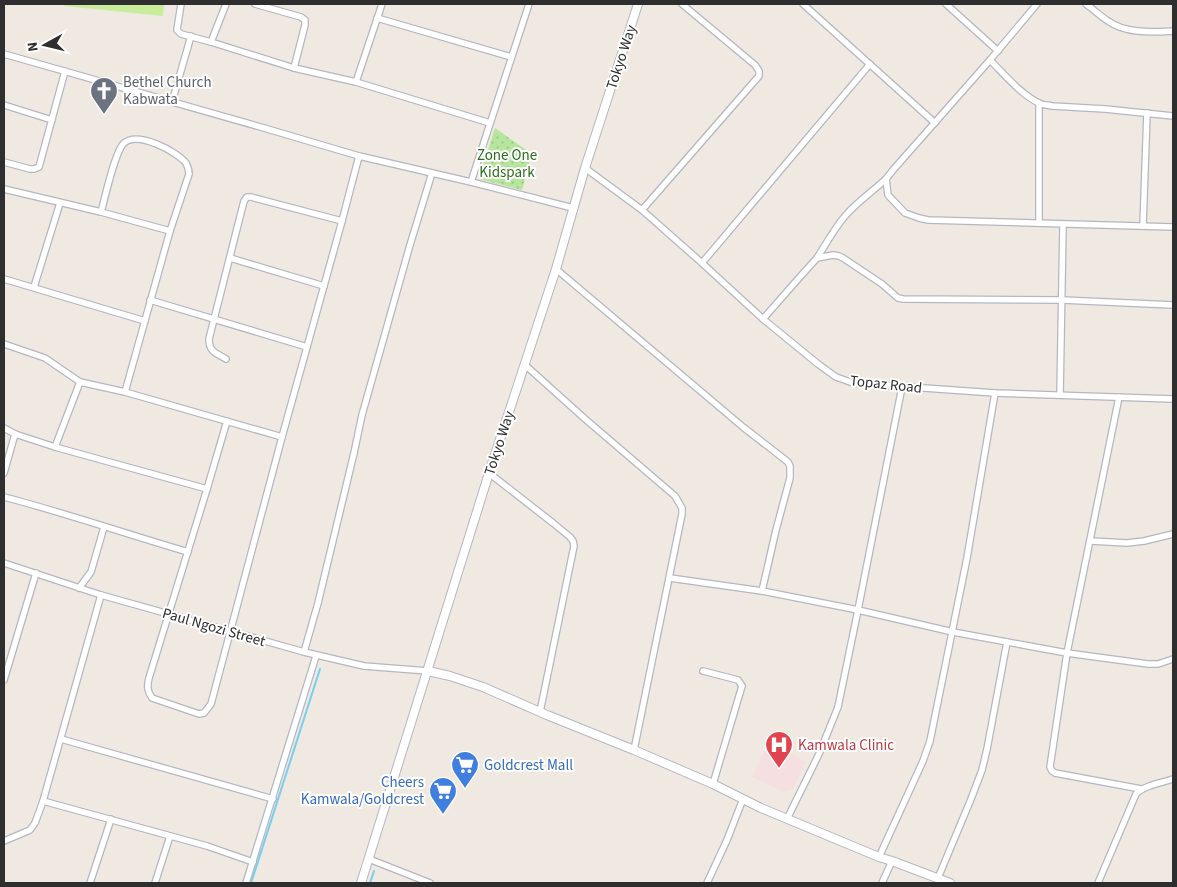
<svg xmlns="http://www.w3.org/2000/svg" width="1177" height="887" viewBox="0 0 1177 887" font-family="'Source Sans 3',sans-serif">
<style>
.medical{fill:#f5dfe0}
.green{fill:url(#green-dots)}
.pitch{fill:#c9ec9a}
.lines{fill:none;stroke-linecap:round;stroke-linejoin:round}
.stream{stroke:#75cff0;stroke-width:2}
.street-casing{stroke:#b4b7c1;stroke-width:8}
.secondary-casing{stroke:#b4b7c1;stroke-width:10}
.street{stroke:#fff;stroke-width:5.5}
.secondary{stroke:#fff;stroke-width:8}
.labels{text-anchor:middle;stroke-width:4;stroke-linejoin:round;paint-order:stroke}
.street-label{font-size:15px;fill:#2e2e2e;stroke:#fff}
.worship-label{font-size:15px;fill:#5b616d;stroke:#fff;text-anchor:start}
.park-label{font-size:15px;fill:#2c6e1b;stroke:#fff}
.health-label{font-size:15px;fill:#be3a42;stroke:#fff;text-anchor:start}
.shop-label{font-size:15px;fill:#366cbe;stroke:#fff;text-anchor:start}
</style>
<defs>
<pattern id="green-dots" width="8" height="8" patternUnits="userSpaceOnUse" patternTransform="scale(1.25)"><rect width="8" height="8" fill="#b6e59e"/><path d="M2 2h.1M6 6h.1" fill="none" stroke="#9dc588" stroke-width="1.8" stroke-linecap="round"/></pattern>
</defs>
<rect width="100%" height="100%" fill="#efe9e1"/>
<!-- medical -->
<path class="medical" d="M769,742L806,762L793,789L784,792L752,777Z"/>
<!-- green -->
<path class="green" d="M495,128L532,154L522,190L479,179Z"/>
<!-- pitch -->
<path class="pitch" d="M64,4H164L163,16L64,6Z"/>
<g class="lines">
<!-- stream -->
<g class="stream">
<path d="M251,883L320,669"/>
<path d="M370,883L374,871"/>
</g>
<defs>
<g id="street">
<path d="M181,4L177,30L181,34L211,42L294,68L356,82L490,123"/>
<path d="M255,4L301,17L305,20V25L294,68"/>
<path d="M803,4L935,123"/>
<path d="M946,4L998,51"/>
<path d="M1037,4L990,60L893,170L886,179L888,195L905,213L919,218L928,220L1173,227"/>
<path d="M1086,4C1093,9 1100,16 1108,21C1126,34 1152,32 1173,31"/>
<path d="M377,18L511,57"/>
<path d="M211,42L226,4"/>
<path d="M4,54L264,128L359,156L471,182L573,208"/>
<path d="M990,60C1004,74 1022,96 1041,104C1044,105 1048,105 1052,106L1105,109L1173,116"/>
<path d="M356,82L382,4"/>
<path d="M172,102L191,36"/>
<path d="M4,105L52,120"/>
<path d="M4,162L30,169H34L39,167L65,71"/>
<path d="M585,168L642,210L702,263L763,319L818,364L836,377L853,383L995,393L1173,399"/>
<path d="M471,182L529,4"/>
<path d="M4,189L101,212L170,231"/>
<path d="M642,210L759,76V71L755,65L682,4"/>
<path d="M101,212C105,198 115,151 124,143C138,131 176,151 186,163C188,167 189,171 189,174L170,231L125,392"/>
<path d="M1039,223V103"/>
<path d="M1143,226L1147,113"/>
<path d="M230,258L324,286"/>
<path d="M817,258C826,244 834,229 845,216C857,202 873,191 886,179"/>
<path d="M702,263L870,64"/>
<path d="M556,269L743,427L788,462L790,466V478L776,530L762,591"/>
<path d="M4,279L145,321"/>
<path d="M34,287L60,203"/>
<path d="M150,300L307,347"/>
<path d="M763,319L799,278L817,258L833,255L839,256L843,258L882,284L898,298L903,299L1062,300L1173,305"/>
<path d="M4,344L45,358L80,382L125,392L282,437"/>
<path d="M226,359C216,353 209,352 209,339L244,201L247,197H251L342,221"/>
<path d="M524,364L584,418L675,496L682,508V514L634,750"/>
<path d="M1060,395L1063,224"/>
<path d="M1119,397L1067,653L1050,767L1052,771L1055,773L1141,789"/>
<path d="M227,421L207,489L149,678C147,686 147,691 152,698L199,714L204,713L211,704L282,437L342,221L359,156"/>
<path d="M4,428L15,434L55,447L207,489"/>
<path d="M55,447L80,382"/>
<path d="M4,473L15,434"/>
<path d="M489,473L553,523L570,537L573,541L574,546L540,712"/>
<path d="M4,497C66,513 126,534 188,552"/>
<path d="M1091,541L1127,543L1144,541L1173,534"/>
<path d="M4,563L101,595L304,652L364,666L428,671"/>
<path d="M670,578L762,591L858,610L953,632L1067,653L1148,664H1158L1173,659"/>
<path d="M79,588L91,572L104,527"/>
<path d="M304,652L318,603L354,453L362,415L410,245L432,173"/>
<path d="M703,671L738,680L742,686L713,784"/>
<path d="M4,680L36,573"/>
<path d="M61,739L273,799"/>
<path d="M43,801L207,846L253,862"/>
<path d="M787,819L819,754L838,707L858,610L902,387"/>
<path d="M4,841L30,830L35,823L43,801L101,595"/>
<path d="M879,857L923,761L930,741L967,558L995,393"/>
<path d="M369,859L430,883"/>
<path d="M938,878L971,799L982,770L987,749L1007,642"/>
<path d="M90,883L111,819"/>
<path d="M155,883L170,836"/>
<path d="M246,883L316,656"/>
<path d="M707,883L727,840L743,799"/>
<path d="M882,883L892,861"/>
<path d="M1098,883L1136,794C1145,785 1161,783 1173,779"/>
</g>
<g id="secondary">
<path d="M428,671L450,676L483,687L547,715L634,750L713,784L761,808L879,857L892,861L950,883"/>
<path d="M361,883L489,473L556,269L585,168L638,4"/>
</g>
</defs>
<!-- street casing -->
<use href="#street" class="street-casing"/>
<!-- secondary casing -->
<use href="#secondary" class="secondary-casing"/>
<!-- street -->
<use href="#street" class="street"/>
<!-- secondary -->
<use href="#secondary" class="secondary"/>
</g>
<!-- icons -->
<defs>
<symbol id="church-pin" viewBox="-11 -11 22 30"><path d="M0 17L-7.5 6A9.5 9.5 0 1 1 7.5 6Z" fill="#6b7280" stroke="#fff"/><path d="M-1.2-6h2.4v3.5h3.3v2.4h-3.3V6h-2.4V-.1h-3.3v-2.4h3.3Z" fill="#fff"/></symbol>
<symbol id="hospital-pin" viewBox="-11 -11 22 30"><path d="M0 17L-7.5 6A9.5 9.5 0 1 1 7.5 6Z" fill="#e0444e" stroke="#fff"/><path d="M-5-5h3v3.5h4V-5h3V5h-3V1.5h-4V5h-3Z" fill="#fff"/></symbol>
<symbol id="supermarket-pin" viewBox="-11 -11 22 30"><path d="M0 17L-7.5 6A9.5 9.5 0 1 1 7.5 6Z" fill="#3f7fe0" stroke="#fff"/><path d="M-6-5.5h2.5l.6 2H6L4.5 2H-2.5L-4.4-4H-6ZM-1.5 3.2a1.3 1.3 0 1 0 .1 0ZM3 3.2a1.3 1.3 0 1 0 .1 0Z" fill="#fff"/></symbol>
</defs>
<g fill-rule="evenodd">
<use href="#church-pin" x="88" y="75" width="32" height="43"/>
<use href="#hospital-pin" x="763" y="729" width="32" height="43"/>
<use href="#supermarket-pin" x="449" y="749" width="32" height="43"/>
<use href="#supermarket-pin" x="427" y="775" width="32" height="43"/>
</g>
<g class="labels">
<!-- street labels -->
<g class="street-label">
<text transform="translate(621 57) rotate(-72)" y="5">Tokyo Way</text>
<text transform="translate(886 384) rotate(6)" y="5">Topaz Road</text>
<text transform="translate(499 443) rotate(-72)" y="5">Tokyo Way</text>
<text transform="translate(214 627) rotate(16)" y="5">Paul Ngozi Street</text>
</g>
<!-- worship labels -->
<g class="worship-label">
<text x="123" y="87">Bethel Church<tspan x="123" dy="17">Kabwata</tspan></text>
</g>
<!-- park labels -->
<g class="park-label">
<text x="507" y="160">Zone One<tspan x="507" dy="17">Kidspark</tspan></text>
</g>
<!-- health labels -->
<g class="health-label">
<text x="798" y="750">Kamwala Clinic</text>
</g>
<!-- shop labels -->
<g class="shop-label">
<text x="484" y="770">Goldcrest Mall</text>
<text x="424" y="787" text-anchor="end">Cheers<tspan x="424" dy="17">Kamwala/Goldcrest</tspan></text>
</g>
</g>
<!-- border -->
<rect width="1177" height="887" fill="none" stroke="#2e2e2e" stroke-width="10"/>
<!-- north arrow -->
<g transform="translate(45 45) rotate(262)" stroke="#ffffff" stroke-width="4" paint-order="stroke">
<path d="M0-4L9 19L0 12L-9 19Z" fill="#2e2e2e"/>
<text y="-8" font-size="14" font-weight="bold" text-anchor="middle" fill="#2e2e2e">N</text>
</g>
</svg>
